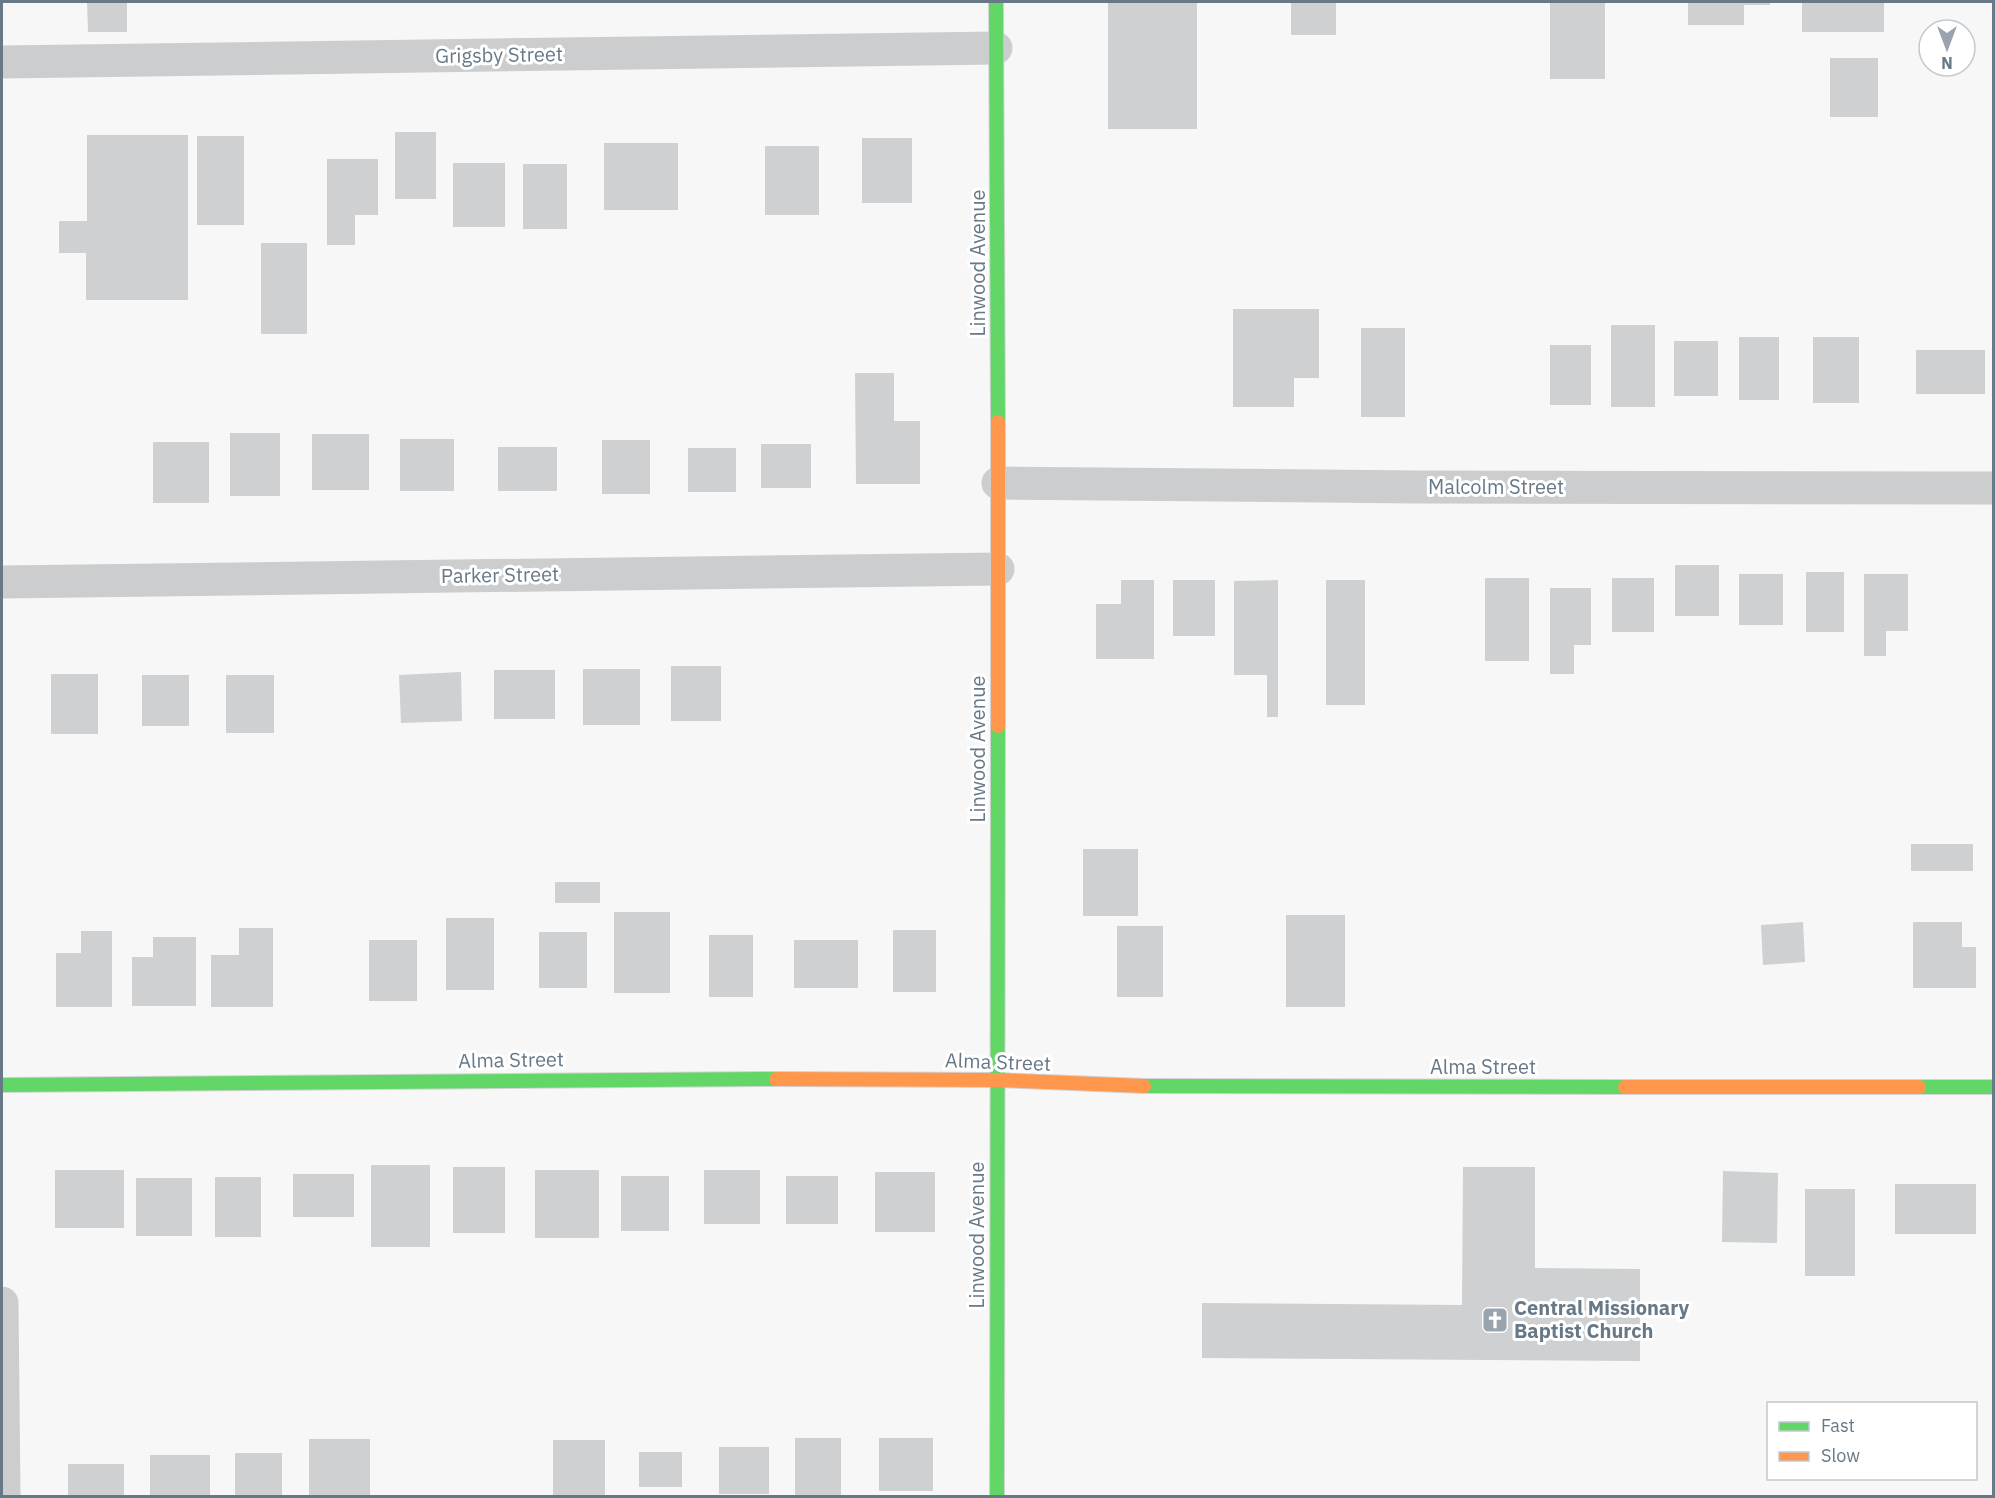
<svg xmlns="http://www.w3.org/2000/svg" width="1995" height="1498" viewBox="0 0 1995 1498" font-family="'IBM Plex Sans',sans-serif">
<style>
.building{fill:#ced0d1}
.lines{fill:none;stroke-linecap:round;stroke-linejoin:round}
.fast-casing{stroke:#d3d4d5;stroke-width:16}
.slow-casing{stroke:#d3d4d5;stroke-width:16}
.street{stroke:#cccdce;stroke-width:33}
.fast{stroke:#63d668;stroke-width:14}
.slow{stroke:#ff974d;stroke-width:14}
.labels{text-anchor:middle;stroke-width:6;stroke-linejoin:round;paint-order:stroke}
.street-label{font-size:20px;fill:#677887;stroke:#fff}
.poi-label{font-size:20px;font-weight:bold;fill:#677887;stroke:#fff;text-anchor:start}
</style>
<rect width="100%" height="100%" fill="#f7f7f7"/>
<!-- building -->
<g class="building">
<path d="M87,2H127V32H88Z"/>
<rect x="1108" y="2" width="89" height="127"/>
<rect x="1291" y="2" width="45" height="33"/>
<rect x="1550" y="2" width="55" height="77"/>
<path d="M1688,2H1770V5H1744V25H1688Z"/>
<rect x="1802" y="2" width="82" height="30"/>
<rect x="1830" y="58" width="48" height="59"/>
<rect x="395" y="132" width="41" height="67"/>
<path d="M87,135H188V300H86V253H59V221H87Z"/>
<rect x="197" y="136" width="47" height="89"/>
<rect x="862" y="138" width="50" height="65"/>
<rect x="604" y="143" width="74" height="67"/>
<rect x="765" y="146" width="54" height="69"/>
<path d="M327,159H378V215H355V245H327Z"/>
<rect x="453" y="163" width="52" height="64"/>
<rect x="523" y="164" width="44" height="65"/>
<rect x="261" y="243" width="46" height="91"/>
<path d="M1233,309H1319V378H1294V407H1233Z"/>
<rect x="1611" y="325" width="44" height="82"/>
<rect x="1361" y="328" width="44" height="89"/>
<rect x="1739" y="337" width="40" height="63"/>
<rect x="1813" y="337" width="46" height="66"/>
<rect x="1674" y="341" width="44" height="55"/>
<rect x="1550" y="345" width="41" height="60"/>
<rect x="1916" y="350" width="69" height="44"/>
<path d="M855,373H894V421H920V484H856Z"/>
<rect x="230" y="433" width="50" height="63"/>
<rect x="312" y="434" width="57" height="56"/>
<rect x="400" y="439" width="54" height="52"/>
<rect x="602" y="440" width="48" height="54"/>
<rect x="153" y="442" width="56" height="61"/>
<rect x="761" y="444" width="50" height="44"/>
<rect x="498" y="447" width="59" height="44"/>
<rect x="688" y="448" width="48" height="44"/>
<rect x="1675" y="565" width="44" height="51"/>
<rect x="1806" y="572" width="38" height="60"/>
<rect x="1739" y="574" width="44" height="51"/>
<path d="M1864,574H1908V631H1886V656H1864Z"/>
<rect x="1485" y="578" width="44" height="83"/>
<rect x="1612" y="578" width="42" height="54"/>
<path d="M1121,580H1154V659H1096V604H1121Z"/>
<rect x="1173" y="580" width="42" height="56"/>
<path d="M1278,580V717H1267V675H1234V581Z"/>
<rect x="1326" y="580" width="39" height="125"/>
<path d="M1550,588H1591V645H1574V674H1550Z"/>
<rect x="671" y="666" width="50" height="55"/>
<rect x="583" y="669" width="57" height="56"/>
<rect x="494" y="670" width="61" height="49"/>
<path d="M461,672L462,721L401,723L399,675Z"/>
<rect x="51" y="674" width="47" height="60"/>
<rect x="142" y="675" width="47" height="51"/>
<rect x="226" y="675" width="48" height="58"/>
<rect x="1911" y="844" width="62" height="27"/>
<rect x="1083" y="849" width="55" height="67"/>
<rect x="555" y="882" width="45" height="21"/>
<rect x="614" y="912" width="56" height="81"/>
<rect x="1286" y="915" width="59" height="92"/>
<rect x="446" y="918" width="48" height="72"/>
<path d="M1803,922L1805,962L1763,965L1761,925Z"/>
<path d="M1913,922H1962V947H1976V988H1913Z"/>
<rect x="1117" y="926" width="46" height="71"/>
<path d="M239,928H273V1007H211V955H239Z"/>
<rect x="893" y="930" width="43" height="62"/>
<path d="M81,931H112V1007H56V953H81Z"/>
<rect x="539" y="932" width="48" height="56"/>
<rect x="709" y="935" width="44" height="62"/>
<path d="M153,937H196V1006H132V957H153Z"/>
<rect x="369" y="940" width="48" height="61"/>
<rect x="794" y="940" width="64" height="48"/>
<rect x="371" y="1165" width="59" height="82"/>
<rect x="453" y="1167" width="52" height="66"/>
<path d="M1463,1167H1535V1268L1640,1269V1361L1202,1358V1303L1462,1305Z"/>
<rect x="55" y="1170" width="69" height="58"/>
<rect x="535" y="1170" width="64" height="68"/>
<rect x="704" y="1170" width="56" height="54"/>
<path d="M1723,1171L1778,1173L1777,1243L1722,1242Z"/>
<rect x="875" y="1172" width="60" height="60"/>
<rect x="293" y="1174" width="61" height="43"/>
<rect x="621" y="1176" width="48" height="55"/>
<rect x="786" y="1176" width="52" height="48"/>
<rect x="215" y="1177" width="46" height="60"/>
<rect x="136" y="1178" width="56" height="58"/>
<rect x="1895" y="1184" width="81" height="50"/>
<rect x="1805" y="1189" width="50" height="87"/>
<rect x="795" y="1438" width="46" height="58"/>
<rect x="879" y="1438" width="54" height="53"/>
<rect x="309" y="1439" width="61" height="57"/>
<rect x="553" y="1440" width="52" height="56"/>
<rect x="719" y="1447" width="50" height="47"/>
<rect x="639" y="1452" width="43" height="35"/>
<rect x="235" y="1453" width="47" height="43"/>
<rect x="150" y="1455" width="60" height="41"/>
<rect x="68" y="1464" width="56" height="32"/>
</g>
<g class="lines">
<defs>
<g id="fast">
<path d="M996,2L998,422"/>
<path d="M2,1085L776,1079"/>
<path d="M1144,1086L1625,1087"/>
<path d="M1919,1087H1994"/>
<path d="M997,1496L998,726"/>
</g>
<g id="slow">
<path d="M998,422V726"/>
<path d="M776,1079L997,1080L1144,1086"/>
<path d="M1625,1087H1919"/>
</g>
</defs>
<!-- fast casing -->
<use href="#fast" class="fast-casing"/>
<!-- slow casing -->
<use href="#slow" class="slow-casing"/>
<!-- street -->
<g class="street">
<path d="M2,62L996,48"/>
<path d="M998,483L1417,487L1994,488"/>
<path d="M2,582L998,569"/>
<path d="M2,1303L4,1496"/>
</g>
<!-- fast -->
<use href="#fast" class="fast"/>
<!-- slow -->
<use href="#slow" class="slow"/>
</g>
<!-- icons -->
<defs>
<symbol id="church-square" viewBox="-11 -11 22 22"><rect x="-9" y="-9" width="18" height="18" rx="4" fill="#99a4ae" stroke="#fff"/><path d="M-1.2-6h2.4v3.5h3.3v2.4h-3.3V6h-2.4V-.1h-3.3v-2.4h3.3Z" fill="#fff"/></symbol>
</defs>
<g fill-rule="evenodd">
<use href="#church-square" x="1480" y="1305" width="30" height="30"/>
</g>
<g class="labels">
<!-- street labels -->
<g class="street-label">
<text transform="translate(499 55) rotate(-1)" y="7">Grigsby Street</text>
<text transform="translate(978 263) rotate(-90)" y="7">Linwood Avenue</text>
<text x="1496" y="494">Malcolm Street</text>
<text transform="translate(500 575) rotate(-1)" y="7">Parker Street</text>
<text transform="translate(978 749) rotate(-90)" y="7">Linwood Avenue</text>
<text transform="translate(511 1060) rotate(-1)" y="7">Alma Street</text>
<text transform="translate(998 1062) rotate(2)" y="7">Alma Street</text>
<text x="1483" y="1074">Alma Street</text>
<text transform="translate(977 1235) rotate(-90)" y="7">Linwood Avenue</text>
</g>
<!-- poi labels -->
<g class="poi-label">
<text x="1514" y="1315">Central Missionary<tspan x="1514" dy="23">Baptist Church</tspan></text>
</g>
</g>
<!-- border -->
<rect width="1995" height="1498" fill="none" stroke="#677887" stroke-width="6"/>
<!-- legend -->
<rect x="1767" y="1402" width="210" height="78" fill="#ffffff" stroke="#c2c9cf" stroke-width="1.5"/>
<rect x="1779" y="1422" width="30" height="9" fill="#63d668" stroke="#c2c9cf" stroke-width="1.5"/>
<text x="1821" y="1432" font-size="18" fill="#677887">Fast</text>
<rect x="1779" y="1452" width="30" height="9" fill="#ff974d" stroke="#c2c9cf" stroke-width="1.5"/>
<text x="1821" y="1462" font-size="18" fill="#677887">Slow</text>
<!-- north arrow -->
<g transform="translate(1947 48) rotate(180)"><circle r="28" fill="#ffffff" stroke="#c2c9cf" stroke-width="1.5"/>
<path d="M0-4.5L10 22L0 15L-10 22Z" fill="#99a4ae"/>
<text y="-9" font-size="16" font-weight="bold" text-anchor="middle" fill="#677887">N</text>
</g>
</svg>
